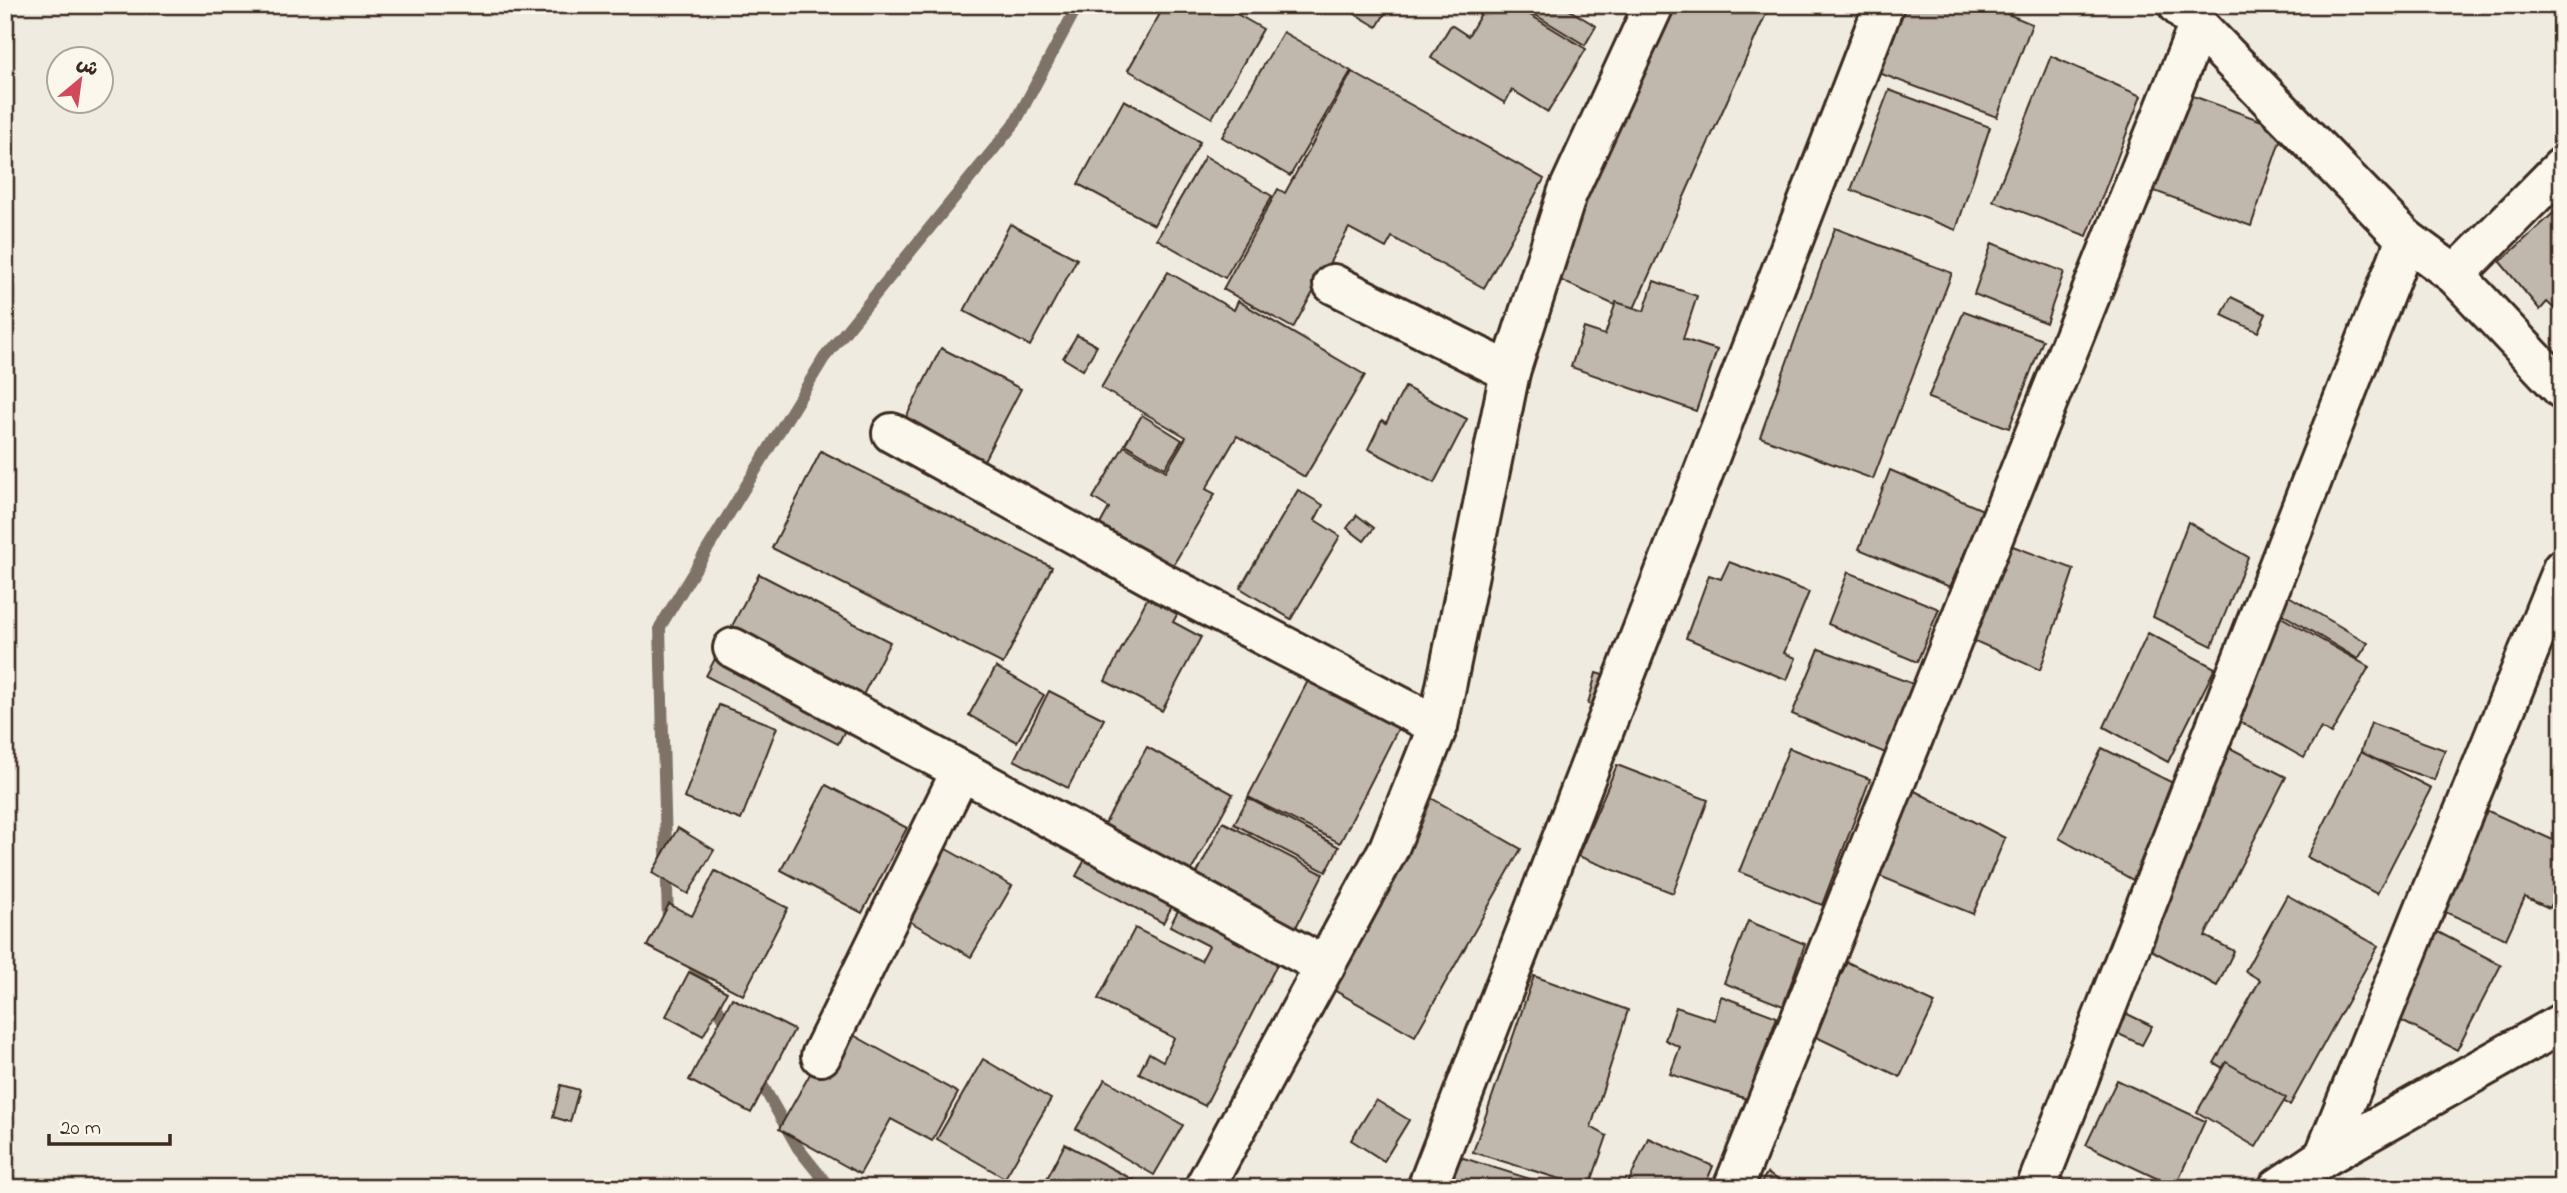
<svg xmlns="http://www.w3.org/2000/svg" width="2567" height="1193" viewBox="0 0 2567 1193" font-family="'Indie Flower','Playpen Sans Arabic',sans-serif">
<style>
.lines{fill:none;stroke-linecap:round;stroke-linejoin:round}
.stream{stroke:#7f7367;stroke-width:12}
.building{fill:#c0b8ad;stroke:#3b2a1e;stroke-width:2}
.minor-casing{stroke:#3b2a1e;stroke-width:44}
.minor{stroke:#fbf7ec;stroke-width:38}
</style>
<rect width="100%" height="100%" fill="#f0ebe0"/>
<filter id="ink" filterUnits="userSpaceOnUse"><feTurbulence type="fractalNoise" baseFrequency=".0143" numOctaves="2"/><feDisplacementMap in="SourceGraphic" scale="14" xChannelSelector="R" yChannelSelector="G"/><feConvolveMatrix kernelMatrix="1 2 1 2 8 2 1 2 1" color-interpolation-filters="sRGB"/></filter>
<g filter="url(#ink)">
<g class="lines">
<!-- stream -->
<g class="stream">
<path d="M668,922L660,627L824,358L1015,123L1078,5"/>
<path d="M690,959L731,1031"/>
<path d="M756,1074L798,1148L830,1188"/>
</g>
</g>
<!-- building -->
<g class="building">
<path d="M1165,5H1221L1263,29L1212,118L1128,70Z"/>
<path d="M1340,5H1390L1377,27Z"/>
<path d="M1486,5H1514L1586,49L1548,112L1512,90L1505,103L1431,58L1451,25L1468,36Z"/>
<path d="M1519,5H1561L1596,26L1585,45Z"/>
<path d="M1659,5H1770L1632,313L1540,271Z"/>
<path d="M1904,5H1986L2032,24L1997,117L1876,72Z"/>
<path d="M1283,32L1351,71L1290,176L1222,137Z"/>
<path d="M2051,56L2141,96L2087,236L1993,201Z"/>
<path d="M1352,72L1544,179L1484,288L1392,237L1386,248L1349,228L1293,328L1223,289L1278,189L1285,193Z"/>
<path d="M1889,90L1990,127L1956,230L1851,190Z"/>
<path d="M2182,92L2284,129L2251,226L2146,188Z"/>
<path d="M1124,100L1200,142L1154,225L1078,184Z"/>
<path d="M1205,156L1272,196L1225,278L1157,239Z"/>
<path d="M2560,207L2562,209V316L2547,302L2540,310L2500,262Z"/>
<path d="M1010,224L1077,259L1030,346L964,311Z"/>
<path d="M1835,228L1952,273L1873,479L1760,437Z"/>
<path d="M1992,243L2064,272L2046,323L1974,294Z"/>
<path d="M1168,272L1234,310L1238,301L1365,375L1305,477L1237,436L1206,489L1215,494L1165,579L1093,537L1109,508L1093,498L1124,446L1166,471L1186,437L1101,388Z"/>
<path d="M1654,281L1697,296L1683,339L1717,350L1696,411L1571,367L1584,328L1605,335L1616,302L1644,311Z"/>
<path d="M2231,297L2266,314L2258,332L2222,315Z"/>
<path d="M1964,311L2043,340L2009,428L1928,398Z"/>
<path d="M1077,335L1097,346L1083,370L1063,358Z"/>
<path d="M941,348L1021,389L979,470L900,429Z"/>
<path d="M1405,387L1467,419L1434,483L1368,449L1382,420L1386,423Z"/>
<path d="M1142,415L1182,440L1165,468L1125,444Z"/>
<path d="M821,451L1052,567L1003,664L772,548Z"/>
<path d="M1890,470L1983,510L1950,587L1859,549Z"/>
<path d="M1298,490L1323,505L1315,520L1340,536L1291,619L1240,588Z"/>
<path d="M1357,515L1374,528L1364,541L1347,528Z"/>
<path d="M2188,522L2248,557L2212,646L2153,617Z"/>
<path d="M2010,545L2074,569L2040,670L1975,641Z"/>
<path d="M1729,562L1809,592L1784,653L1796,658L1787,680L1686,638L1709,575L1721,579Z"/>
<path d="M1848,572L1939,609L1917,662L1828,624Z"/>
<path d="M759,574L890,642L838,744L706,676Z"/>
<path d="M1149,595L1179,611L1173,622L1201,637L1162,711L1105,681Z"/>
<path d="M2287,595L2368,643L2358,659L2277,611Z"/>
<path d="M2281,617L2369,667L2331,734L2321,728L2304,758L2226,714Z"/>
<path d="M2148,633L2215,668L2168,762L2104,727Z"/>
<path d="M1819,649L1919,686L1890,755L1792,714Z"/>
<path d="M996,667L1044,695L1017,742L969,715Z"/>
<path d="M1313,671L1404,717L1340,843L1248,797Z"/>
<path d="M1596,673L1613,678L1604,708L1588,704Z"/>
<path d="M1049,691L1104,719L1068,788L1014,760Z"/>
<path d="M719,705L777,727L741,820L684,798Z"/>
<path d="M2371,723L2445,750L2434,780L2360,754Z"/>
<path d="M1147,747L1233,794L1163,923L1076,876Z"/>
<path d="M1789,748L1870,779L1822,905L1739,872Z"/>
<path d="M2102,748L2173,783L2133,880L2059,838Z"/>
<path d="M2230,748L2286,777L2205,936L2234,951L2217,986L2133,940Z"/>
<path d="M2361,752L2431,788L2377,894L2307,857Z"/>
<path d="M1617,765L1708,800L1673,893L1578,856Z"/>
<path d="M826,785L907,828L862,913L781,870Z"/>
<path d="M1911,789L2005,838L1973,914L1877,875Z"/>
<path d="M1424,794L1521,849L1415,1036L1318,981Z"/>
<path d="M1248,798L1339,847L1326,872L1234,824Z"/>
<path d="M2479,807L2562,844V880L2549,908L2525,897L2506,939L2434,907Z"/>
<path d="M1223,822L1323,874L1205,1106L1139,1073L1149,1053L1163,1061L1174,1038L1098,999L1135,928L1201,961L1209,946L1170,926Z"/>
<path d="M678,828L714,850L688,894L652,873Z"/>
<path d="M939,845L1012,886L971,957L899,915Z"/>
<path d="M715,871L788,908L743,995L647,946L669,904L692,916Z"/>
<path d="M2287,895L2378,946L2290,1105L2214,1063L2260,980L2245,971Z"/>
<path d="M1748,921L1805,944L1783,1006L1724,983Z"/>
<path d="M2436,931L2501,965L2457,1050L2392,1016Z"/>
<path d="M1847,962L1935,1003L1900,1077L1812,1035Z"/>
<path d="M689,972L727,992L703,1036L666,1016Z"/>
<path d="M1534,976L1628,1010L1591,1127L1607,1136L1589,1188L1473,1152Z"/>
<path d="M1721,996L1777,1017L1747,1099L1670,1074L1680,1047L1665,1040L1676,1007L1715,1020Z"/>
<path d="M732,998L794,1030L751,1113L689,1080Z"/>
<path d="M2117,1009L2152,1026L2142,1045L2108,1029Z"/>
<path d="M837,1026L958,1093L932,1141L891,1119L860,1174L779,1129Z"/>
<path d="M983,1059L1051,1099L1005,1178L937,1139Z"/>
<path d="M2226,1062L2286,1098L2256,1147L2197,1112Z"/>
<path d="M1105,1079L1183,1125L1154,1175L1076,1129Z"/>
<path d="M2117,1080L2205,1121L2175,1187L2086,1145Z"/>
<path d="M561,1085L579,1090L570,1122L553,1117Z"/>
<path d="M1376,1100L1409,1120L1384,1161L1351,1140Z"/>
<path d="M1648,1138L1713,1166L1704,1188H1626Z"/>
<path d="M1065,1144L1149,1188H1042Z"/>
<path d="M1457,1156L1546,1184L1545,1188H1444Z"/>
<path d="M1767,1173L1790,1188H1758Z"/>
</g>
<g class="lines">
<defs>
<g id="minor">
<path d="M2178,5L2406,239L2455,275L2562,389"/>
<path d="M2455,275L2562,167"/>
<path d="M1333,284L1510,372"/>
<path d="M892,433L1163,583L1438,726"/>
<path d="M733,648L1325,966"/>
<path d="M821,1056L961,771"/>
<path d="M2324,1157L2562,569"/>
<path d="M1204,1188L1389,848L1438,726L1510,372L1567,194L1654,5"/>
<path d="M1427,1188L1884,5"/>
<path d="M1733,1188L2198,26"/>
<path d="M2036,1188L2406,239"/>
<path d="M2278,1188L2324,1157L2562,1023"/>
</g>
</defs>
<!-- minor casing -->
<use href="#minor" class="minor-casing"/>
<!-- minor -->
<use href="#minor" class="minor"/>
</g>
</g>
<!-- margin -->
<rect width="2567" height="1193" fill="none" stroke="#fbf7ec" stroke-width="28"/>
<rect x="14" y="14" width="2539" height="1165" fill="none" stroke="#3b2a1e" stroke-width="2.5" filter="url(#ink)"/>
<!-- north arrow -->
<g transform="translate(80 80) rotate(29)"><circle r="33" fill="#fbf7ec" stroke="#aea59a" stroke-width="2"/>
<path d="M0-5L12 26L0 18L-12 26Z" fill="#d1495b"/>
<text y="-10" font-size="19" font-weight="bold" text-anchor="middle" fill="#3b2a1e">ش</text>
</g>
<!-- scale -->
<path d="M49 1134v10h121v-10" fill="none" stroke="#3b2a1e" stroke-width="3.5"/>
<text x="60" y="1134" font-size="21" fill="#3b2a1e" stroke="#fbf7ec" stroke-width="5" paint-order="stroke">20 m</text>
</svg>
